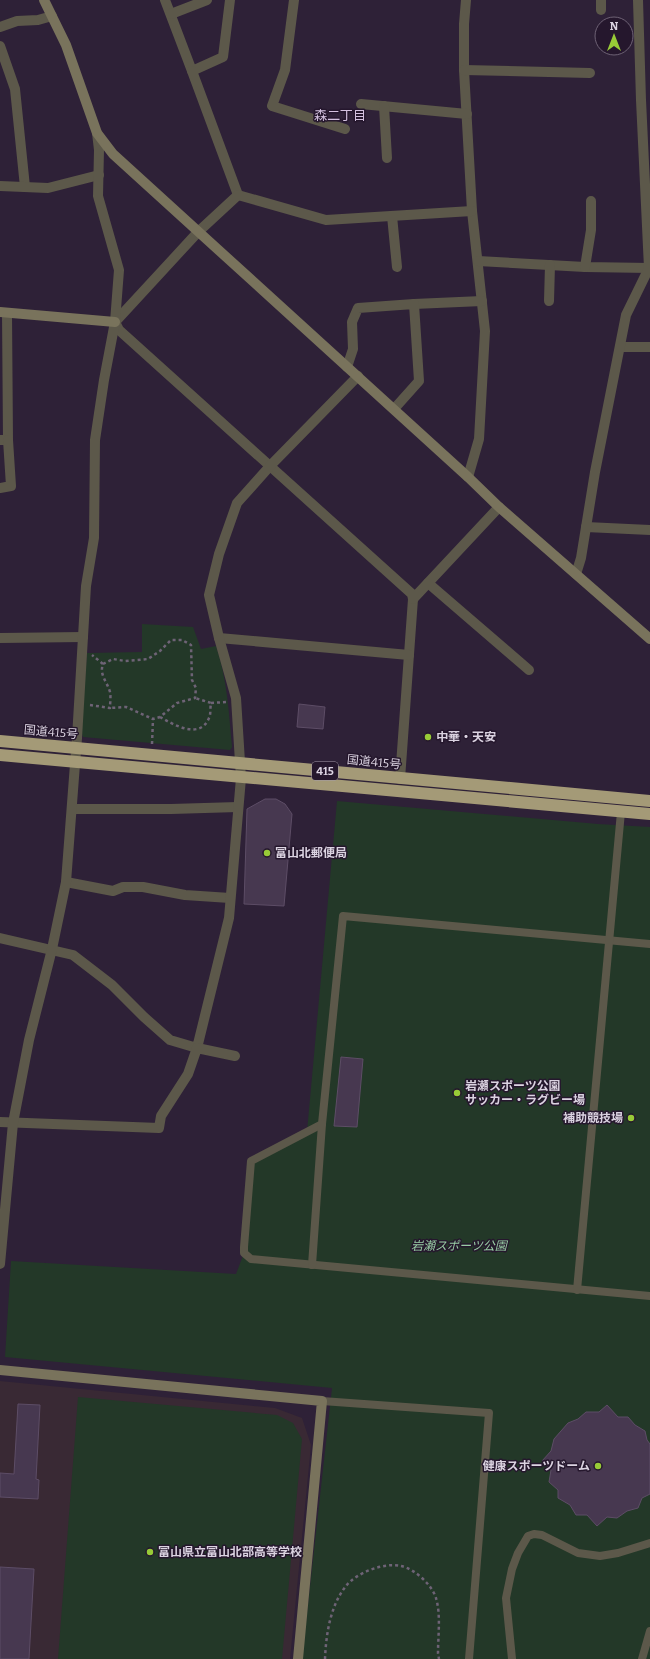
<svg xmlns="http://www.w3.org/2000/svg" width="650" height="1659" viewBox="0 0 650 1659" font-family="Bitter,'Noto Sans JP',serif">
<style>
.education{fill:#392934}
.green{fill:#233828}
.building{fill:#473850;stroke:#5d4d66}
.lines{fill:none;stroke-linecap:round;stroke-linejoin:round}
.path{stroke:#6e6376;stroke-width:2.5;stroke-dasharray:3 3;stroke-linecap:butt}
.lane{stroke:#5c584a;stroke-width:8}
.street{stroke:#5c584a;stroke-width:10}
.secondary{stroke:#79735c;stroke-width:10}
.highway{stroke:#a49a77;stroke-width:12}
.poi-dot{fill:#98cb37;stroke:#25172d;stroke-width:1.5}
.labels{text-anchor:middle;stroke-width:3;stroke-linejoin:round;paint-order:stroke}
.shield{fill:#25172d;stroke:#a49bab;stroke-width:1}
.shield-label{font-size:11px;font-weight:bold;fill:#dbd3e1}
.street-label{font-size:12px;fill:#dbd3e1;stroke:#25172d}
.poi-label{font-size:12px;font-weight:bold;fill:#dbd3e1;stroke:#25172d;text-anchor:start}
.park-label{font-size:12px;font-style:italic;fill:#98cda4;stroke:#25172d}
.neighbourhood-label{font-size:13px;fill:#d3c1df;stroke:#25172d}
</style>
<rect width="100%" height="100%" fill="#2e2137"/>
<!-- education -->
<path class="education" d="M0,1381L275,1408L302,1418L311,1445L290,1659H0Z"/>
<!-- green -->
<g class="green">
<path d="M142,624L193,627L201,649L216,646C227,678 229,713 232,747L230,750L83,737L81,731L87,653L142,652Z"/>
<path d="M337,801L598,824L650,827V1659H302L332,1388L5,1357L11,1261L236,1274L244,1253L251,1161L307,1132Z"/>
<path d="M78,1397L277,1415L293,1423L302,1439L282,1659H58Z"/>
</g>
<!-- building -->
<g class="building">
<path d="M299,704L325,707L323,729L297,727Z"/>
<path d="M265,799H276L285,804L292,814L284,906L244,904L247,809Z"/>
<path d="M341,1057L363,1059L357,1127L334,1126Z"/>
<path d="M18,1404L40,1405L36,1479L39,1480L38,1499L0,1497V1473L14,1474Z"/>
<path d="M607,1405L618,1417H628L635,1425L645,1431L647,1440L650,1444V1494L642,1498L638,1508L627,1511L617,1518L607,1517L597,1526L587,1515H576L570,1505L558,1498V1490L549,1482L551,1470L542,1461L551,1451L554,1439L568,1423L578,1419L586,1412H599Z"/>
<path d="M0,1567L34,1569L29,1659H0Z"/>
</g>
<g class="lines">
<!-- path -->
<g class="path">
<path d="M103,664L113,659L125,661L148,659L160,651L171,640H182L191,645L192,680L196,688L195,698L177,703L160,717L153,719L126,707L110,708"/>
<path d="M211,703L226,702"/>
<path d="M90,705L110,708C110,703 111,697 110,692C107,681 99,675 103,664L92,655"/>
<path d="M160,717C174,725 200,740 209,718C211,714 210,708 211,703L195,698"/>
<path d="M152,744L153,719"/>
<path d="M325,1659C326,1635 330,1606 346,1586C356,1573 384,1562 401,1566C415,1569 432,1585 436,1598C441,1615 438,1636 438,1653L439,1659"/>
</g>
<!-- lane -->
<g class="lane">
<path d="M650,944L343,916L322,1124L251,1161L244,1247V1253L251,1259L650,1296"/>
<path d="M312,1265L322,1124"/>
<path d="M577,1290L621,812"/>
<path d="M322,1401L489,1413L469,1659"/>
<path d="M512,1659L506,1598L512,1569L518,1553L528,1536L534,1534L542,1535L578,1553L600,1556L618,1553L650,1543"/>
<path d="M642,1659L650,1631"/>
</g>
<!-- street -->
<g class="street">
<path d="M165,0L192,71L223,57L230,0"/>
<path d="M294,0L285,70L272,106L345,129"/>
<path d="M466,0L464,24V70L472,211L485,331L479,439L468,477"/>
<path d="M601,0V10"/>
<path d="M171,14L207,0"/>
<path d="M0,27L17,21L38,20L52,16"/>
<path d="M0,46L15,89L25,187"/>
<path d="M464,70L590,73"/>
<path d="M192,71L238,195"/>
<path d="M361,104L467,114"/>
<path d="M384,106L387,158"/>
<path d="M0,186L48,188L99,175"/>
<path d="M392,216L397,267"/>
<path d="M478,261L585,267L650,268"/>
<path d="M585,267L591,230V201"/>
<path d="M549,301L550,265"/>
<path d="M414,304L482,301"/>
<path d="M115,322L119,330L412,594L413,599L400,779"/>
<path d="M115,322L198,232L238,195L326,220L472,211"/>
<path d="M620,347H650"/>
<path d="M347,367L353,349L352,322L358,308L414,304L419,381L394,409"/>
<path d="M0,440H8L7,313"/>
<path d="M0,488L11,486L8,440"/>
<path d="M586,527L650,530"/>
<path d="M576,574L581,558L595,472L626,315L649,268L641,100L638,0"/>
<path d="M428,583L529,670"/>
<path d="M413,599L499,507"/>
<path d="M0,638L83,637"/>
<path d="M219,638L409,655"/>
<path d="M72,809H171L238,807"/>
<path d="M66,882L113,891L123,887H143L185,895L230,898"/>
<path d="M0,938L73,955L112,985L144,1017L170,1040L197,1048L229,918L241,778L236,698L219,638L209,595L219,554L237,503L270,466L358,376"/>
<path d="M0,1122L159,1128L161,1116L188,1074L197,1048L235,1056"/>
<path d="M0,1264L13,1123L29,1040L52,949L66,882L77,738L86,586L94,538L95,440L104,380L115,322L119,270L98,196L99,150L97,133"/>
</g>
<!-- secondary -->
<g class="secondary">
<path d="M44,0L66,45L97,133L113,154L468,477L499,507L650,639"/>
<path d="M0,312L115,322"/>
<path d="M0,1370L322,1401L298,1659"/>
</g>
<!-- highway -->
<g class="highway">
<path d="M0,741L650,801"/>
<path d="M0,755L650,814"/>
</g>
</g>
<!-- markers -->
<g class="poi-dot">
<circle cx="428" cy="737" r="4"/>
<circle cx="267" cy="853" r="4"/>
<circle cx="457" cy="1093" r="4"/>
<circle cx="631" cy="1118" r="4"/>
<circle cx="598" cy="1466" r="4"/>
<circle cx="150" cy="1552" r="4"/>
</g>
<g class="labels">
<!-- shield labels -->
<rect class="shield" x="312" y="762" width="26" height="18" rx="3"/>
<g class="shield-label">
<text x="325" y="775">415</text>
</g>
<!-- street labels -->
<g class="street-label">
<text transform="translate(51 732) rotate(5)" y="4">国道415号</text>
<text transform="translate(374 762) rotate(6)" y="4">国道415号</text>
</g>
<!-- poi labels -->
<g class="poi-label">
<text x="436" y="741">中華・天安</text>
<text x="275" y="857">富山北郵便局</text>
<text x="465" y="1090">岩瀬スポーツ公園<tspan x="465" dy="14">サッカー・ラグビー場</tspan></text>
<text x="623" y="1122" text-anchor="end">補助競技場</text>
<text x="590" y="1470" text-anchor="end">健康スポーツドーム</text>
<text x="158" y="1556">富山県立富山北部高等学校</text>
</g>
<!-- park labels -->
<g class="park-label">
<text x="459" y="1250">岩瀬スポーツ公園</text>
</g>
<!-- neighbourhood labels -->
<g class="neighbourhood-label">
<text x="340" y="120">森二丁目</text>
</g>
</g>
<!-- north arrow -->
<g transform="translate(614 36)"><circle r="19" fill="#25172d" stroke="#6e6275"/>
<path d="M0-3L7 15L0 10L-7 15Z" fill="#98cb37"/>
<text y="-6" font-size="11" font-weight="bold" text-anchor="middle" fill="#dbd3e1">N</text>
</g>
</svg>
